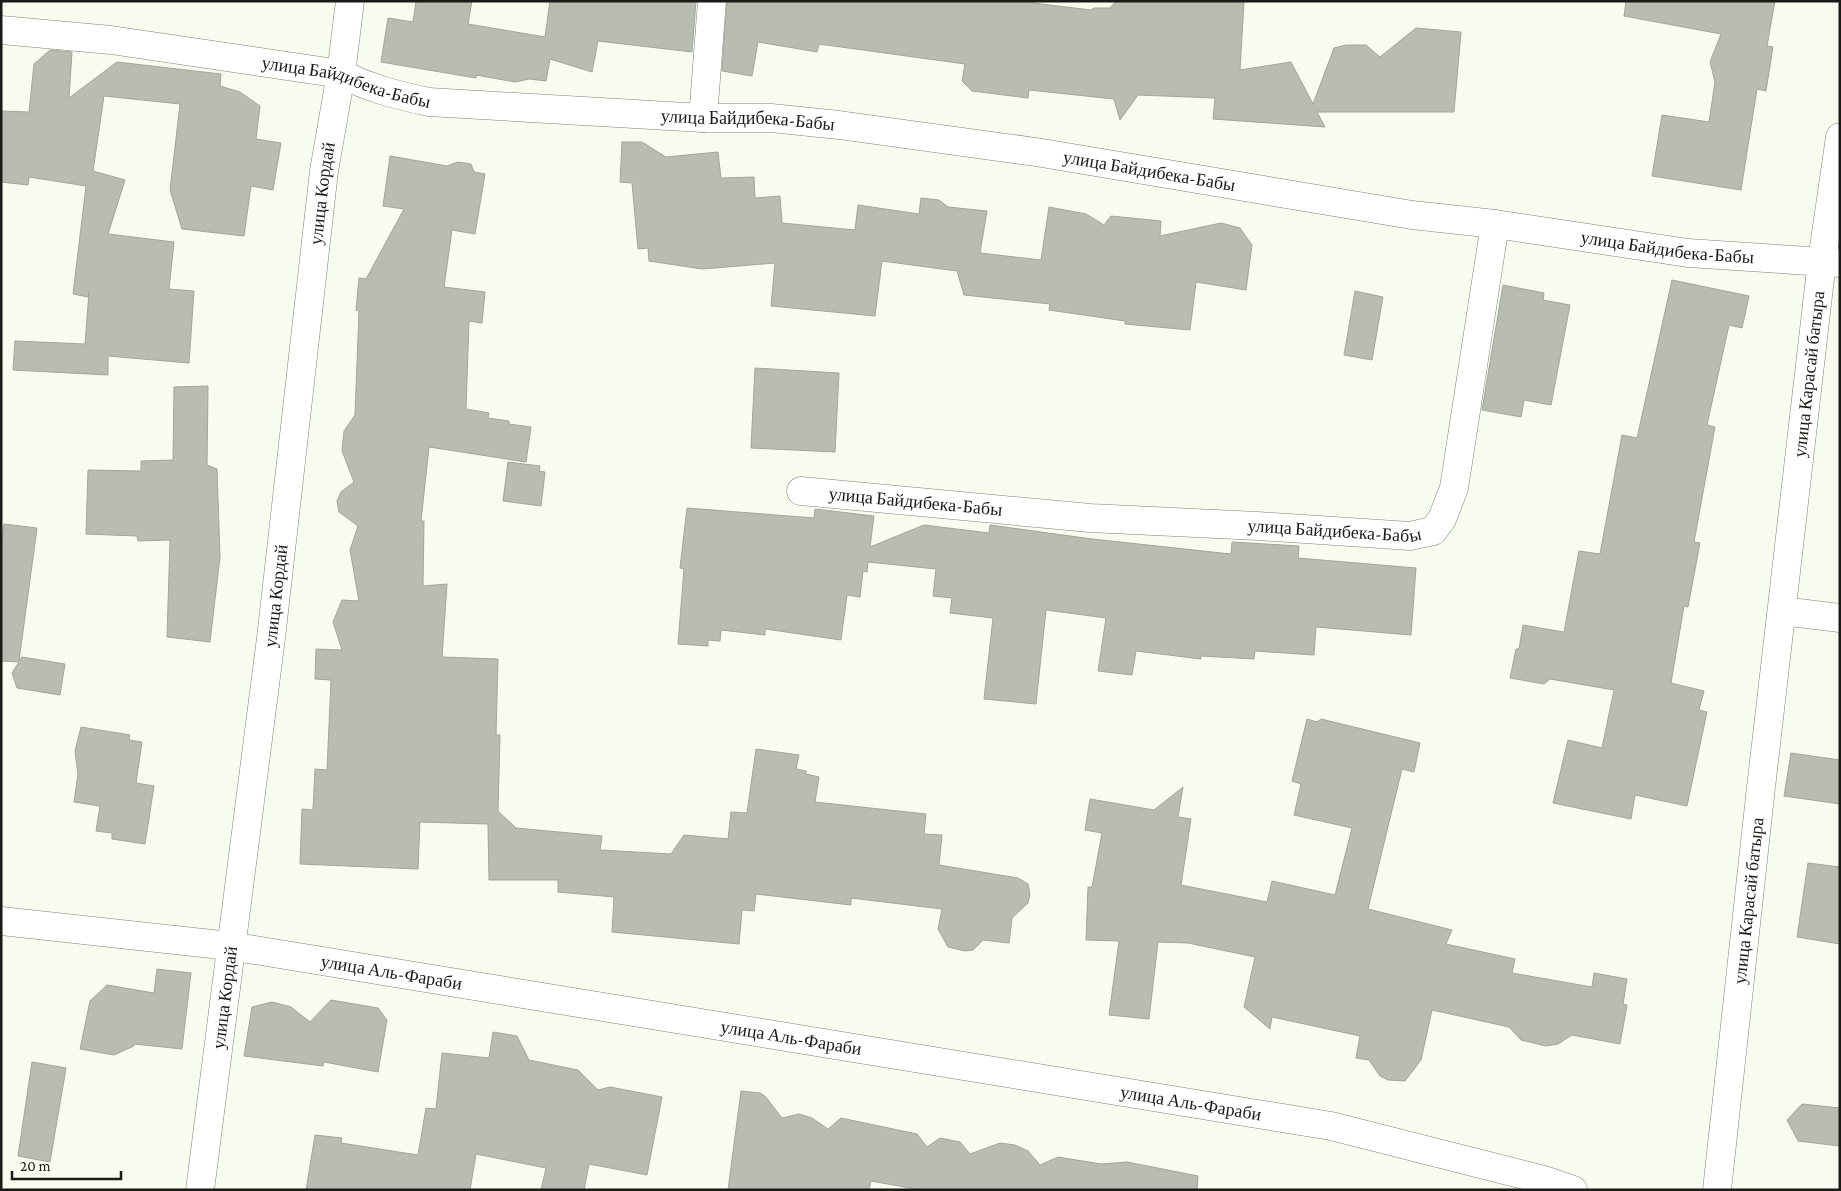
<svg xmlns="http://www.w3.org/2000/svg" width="1841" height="1191" viewBox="0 0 1841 1191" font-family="'Crimson Pro',serif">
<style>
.building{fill:#b9bcb0;stroke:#a2a59a}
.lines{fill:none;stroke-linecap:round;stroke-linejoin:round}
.minor-casing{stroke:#7e8276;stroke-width:29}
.minor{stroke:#fff;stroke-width:28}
.labels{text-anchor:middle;stroke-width:4.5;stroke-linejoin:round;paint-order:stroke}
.street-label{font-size:18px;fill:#1a1b17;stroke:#f8fcef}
</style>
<rect width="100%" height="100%" fill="#f8fcef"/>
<!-- building -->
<g class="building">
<path d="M416,1H472L468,24L545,37L550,1H696L692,52L598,41L592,72L550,59L546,81L529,79L515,82L476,75V78L381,62L388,18L413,22Z"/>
<path d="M727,1H1034L1033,3L1091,10L1094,8H1110L1116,1H1244L1240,70L1291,62L1313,104L1334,48L1346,45H1366L1380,57L1416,28L1461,32L1454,112H1317L1325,127L1213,119L1215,98L1138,95L1120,120L1114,99L1029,90L1028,98L972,91L962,81L965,64L819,44L817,52L758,42L752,76L722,71Z"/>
<path d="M1626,1H1775L1767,46L1773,47L1766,91L1757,89L1741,190L1652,176L1662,115L1709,122L1715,82L1710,62L1721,34L1624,16Z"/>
<path d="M50,50L72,52L69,98L117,62L221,74L220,86L240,92L260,106L256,139L281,143L273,190L251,186L244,236L182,229L170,190L180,104L104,96L93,171L125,180L108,234L174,242L169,289L194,291L189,363L108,356V375L13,370L15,341L85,344L89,292L88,297L73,294L86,186L29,177L28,185L1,182V111L29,112L34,64Z"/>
<path d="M622,142H642L666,157L718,152L721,178L754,177L755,198L780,196L782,223L855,230L858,205L919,214L921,198L939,200L948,207L987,211L980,253L1041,260L1049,207L1086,214L1104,225L1111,216L1161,221L1160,236L1221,223L1240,228L1252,245L1246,290L1196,282L1190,330L1125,324V321L1049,310L1050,304L964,295L957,271L882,261L875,316L771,306L775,263L702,269L649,261L648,248L638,249L632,183L620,182Z"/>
<path d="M390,156L447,166L458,162L471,164L474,172L485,174L475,234L452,230L444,287L485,292L482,323L469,321L466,409L489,413L488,418L509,421V424L531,427L526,462L429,447L421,521H424L423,586L447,584L442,657L498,659L496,735H500L498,811L516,828L602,836L600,850L671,854L684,835L728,839L731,812L747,813L756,749L799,755L796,769L806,771V774L819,777L815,802L926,814L924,834L942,835L939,865L1018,878L1028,884L1030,894L1028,903L1012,918L1009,943L983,940L973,950L965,951L948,947L938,929L942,909L851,898V905L756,894L754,911L742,910L739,944L612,932L614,897L558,892V880H489L488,824L420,822L418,869L300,864L302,809L313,810L315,769L327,770L331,680L315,679L316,649L342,650L333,622L342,600L359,601L350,550L358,526L339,512L337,501L341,492L354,482L342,451L344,431L355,415L359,311L356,310L359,278L366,279L404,209L383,206Z"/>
<path d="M1672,280L1749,296L1742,328L1729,325L1707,425L1715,427L1694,542L1700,543L1688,607L1684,606L1671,683L1704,691L1699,710L1707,712L1687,806L1635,795L1631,819L1553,803L1568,740L1602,748L1614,690L1550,679L1544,684L1510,678L1516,649H1519L1523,625L1564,632L1579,551L1600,554L1622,435L1637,438Z"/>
<path d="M1503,285L1544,293L1543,300L1570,305L1551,405L1524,400L1521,417L1482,410Z"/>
<path d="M1355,291L1383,297L1372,360L1344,355Z"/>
<path d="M755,368L839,373L835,452L751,448Z"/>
<path d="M208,386L207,465L217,469L220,557L210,642L167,637L170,540L138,541L137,536L86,534L88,470L141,471V461L173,460L174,387Z"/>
<path d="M508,462L540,466L539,471L545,472L541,506L503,501Z"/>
<path d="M687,508L814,518L815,509L874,516L870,547L924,525L989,533L990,525L1092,539L1231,554L1232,542L1299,546L1298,558L1416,568L1411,635L1316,627L1314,655L1255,651L1254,659L1201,656V659L1136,651L1132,675L1098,671L1106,618L1046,610L1036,704L984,699L993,618L950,613L952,598L933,596L936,569L868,562L867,572L863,571L860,597L847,595L841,640L765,629V635L721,630L720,641L708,640V646L678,644L684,569L680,568Z"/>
<path d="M4,524L37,528L19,661L22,657L65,664L60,695L17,688L12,673L19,662L1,661V543Z"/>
<path d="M1307,719L1317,722L1321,719L1420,743L1414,772L1402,769L1368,909L1452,930L1446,944L1515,959L1512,973L1592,987L1594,973L1627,979L1623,1004L1627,1005L1620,1044L1572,1035L1558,1044L1546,1046L1521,1040L1509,1027L1432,1010L1421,1060L1405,1081L1388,1080L1380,1076L1369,1060L1356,1058L1360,1036L1272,1017L1270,1029L1244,1007L1255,957L1188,943L1158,942L1149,1019L1109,1015L1119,941L1086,940L1088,887H1092L1102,833L1085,830L1090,799L1154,810L1183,787L1178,817L1191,819L1181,885L1267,902L1272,881L1335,895L1352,828L1294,815L1301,784L1292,781Z"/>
<path d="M81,727L130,735L129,740L142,742L136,783L154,786L145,844L112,839V833L96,831L100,806L74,802L78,774L75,751Z"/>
<path d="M1791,753L1840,760V804L1784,796Z"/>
<path d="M1808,863L1840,867V944L1797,937Z"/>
<path d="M157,969L191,973L182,1049L134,1044V1046L114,1055L80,1049L90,1001L107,985L154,993Z"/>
<path d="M331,1000L378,1008L387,1020L378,1072L324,1062L323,1066L244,1056L252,1007L272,1002L291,1007L310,1022Z"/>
<path d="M493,1032L517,1036L529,1060L578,1070L598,1090L610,1087L662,1097L647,1175L589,1164L584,1190H541L546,1168L476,1154L470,1190H306L315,1135L342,1138L341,1143L418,1155L426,1108L436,1109L442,1053L489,1058Z"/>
<path d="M32,1062L66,1068L50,1162L18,1156Z"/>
<path d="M741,1091L760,1093L765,1096L782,1118L799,1114L812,1118L828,1129L841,1118L917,1134L927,1147L940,1138L960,1142L970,1154L1000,1143L1015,1145L1028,1151L1040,1165L1058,1157L1101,1164L1127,1162L1198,1176L1197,1190H921L871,1181L869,1190H728Z"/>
<path d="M1802,1104L1840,1108V1146L1798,1141L1787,1120Z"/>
</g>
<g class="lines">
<defs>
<g id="minor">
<path id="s1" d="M1,30L111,40L341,74C372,89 396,95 429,102L703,118H771L839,125L1036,152L1412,215L1495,224L1688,253L1840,263"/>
<path d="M703,118L712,1"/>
<path id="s2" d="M801,491L1090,518L1258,526L1410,536L1433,531L1442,519L1454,488L1495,224"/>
<path d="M1782,611L1840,618"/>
<path id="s3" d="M1,921L230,946L1331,1126L1544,1180L1573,1190"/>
<path id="s4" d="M200,1190L271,638L324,171L341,74L350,1"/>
<path id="s5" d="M1717,1190L1760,796L1822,261L1840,137"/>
</g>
</defs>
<!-- minor casing -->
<use href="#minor" class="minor-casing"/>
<!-- minor -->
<use href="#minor" class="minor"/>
</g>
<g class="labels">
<!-- street labels -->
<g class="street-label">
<text dy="6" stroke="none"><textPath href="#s1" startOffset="350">улица Байдибека-Бабы</textPath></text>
<text dy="6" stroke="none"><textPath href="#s1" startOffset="755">улица Байдибека-Бабы</textPath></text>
<text dy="6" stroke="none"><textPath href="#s1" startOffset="1160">улица Байдибека-Бабы</textPath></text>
<text dy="6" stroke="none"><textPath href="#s4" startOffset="1004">улица Кордай</textPath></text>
<text dy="6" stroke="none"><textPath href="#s1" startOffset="1684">улица Байдибека-Бабы</textPath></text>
<text dy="6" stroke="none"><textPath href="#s5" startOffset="821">улица Карасай батыра</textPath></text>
<text dy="6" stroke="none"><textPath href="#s2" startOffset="115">улица Байдибека-Бабы</textPath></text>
<text dy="6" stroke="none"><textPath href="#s2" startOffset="535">улица Байдибека-Бабы</textPath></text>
<text dy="6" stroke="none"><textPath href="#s4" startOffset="599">улица Кордай</textPath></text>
<text dy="6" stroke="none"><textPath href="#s5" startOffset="291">улица Карасай батыра</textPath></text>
<text dy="6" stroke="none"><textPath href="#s3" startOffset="394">улица Аль-Фараби</textPath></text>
<text dy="6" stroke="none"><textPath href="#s4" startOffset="194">улица Кордай</textPath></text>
<text dy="6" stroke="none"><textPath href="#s3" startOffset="799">улица Аль-Фараби</textPath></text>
<text dy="6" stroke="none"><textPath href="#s3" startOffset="1204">улица Аль-Фараби</textPath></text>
</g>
</g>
<!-- border -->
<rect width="1841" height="1191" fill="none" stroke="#1a1b17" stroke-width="5"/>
<!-- scale -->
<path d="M12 1171v8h109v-8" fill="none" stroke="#1a1b17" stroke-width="2.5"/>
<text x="20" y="1171" font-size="15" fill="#1a1b17" stroke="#f8fcef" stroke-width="4" paint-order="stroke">20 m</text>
</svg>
